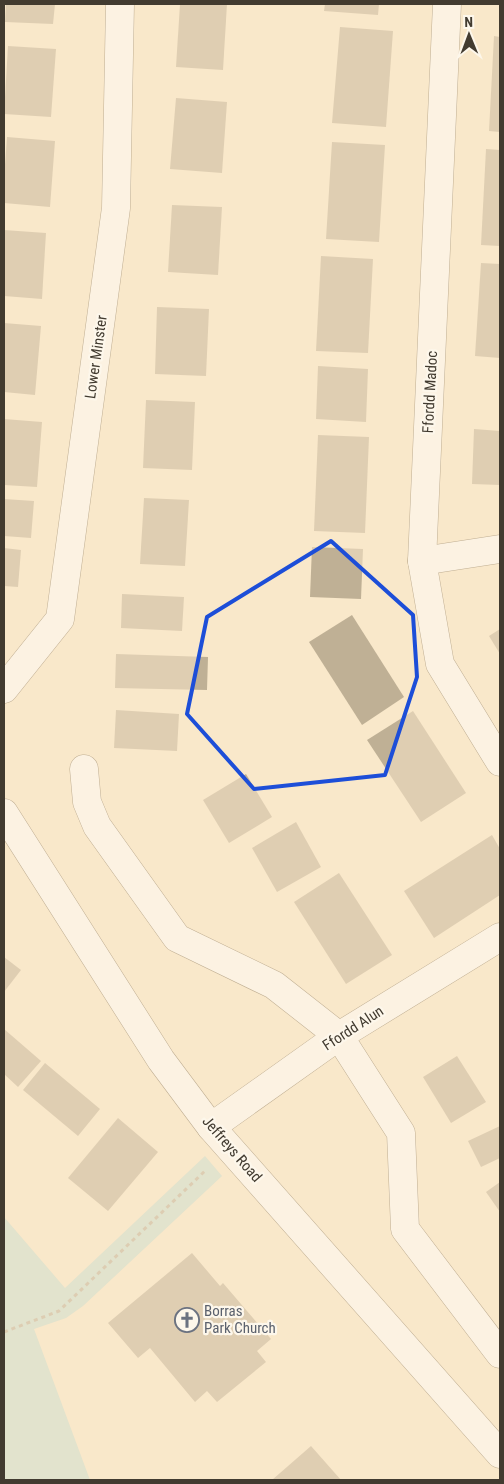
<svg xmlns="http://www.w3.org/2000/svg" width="504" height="1484" viewBox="0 0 504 1484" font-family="'Roboto Condensed',sans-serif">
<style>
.green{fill:#c5ddd0}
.building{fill:#bfb095}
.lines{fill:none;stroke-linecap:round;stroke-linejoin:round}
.minor-casing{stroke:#796a4f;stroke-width:29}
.path{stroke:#bbad96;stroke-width:3;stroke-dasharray:4 4;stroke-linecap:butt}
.minor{stroke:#fff;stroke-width:28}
.marked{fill:none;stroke:#1d4ed8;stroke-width:4;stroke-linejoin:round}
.labels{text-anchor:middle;stroke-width:4.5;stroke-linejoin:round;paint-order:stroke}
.street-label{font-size:15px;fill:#423b30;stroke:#fdf7eb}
.worship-label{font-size:15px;fill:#5b616d;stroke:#fdf7eb;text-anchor:start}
</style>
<rect width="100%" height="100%" fill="#f9e8ca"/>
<!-- green -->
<path class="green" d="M205,1156L222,1176L83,1306L66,1318L34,1329L90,1480H4V1217L65,1288Z"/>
<!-- building -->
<g class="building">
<path d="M6,4H55L53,24L5,22Z"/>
<path d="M180,4H227L223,70L176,67Z"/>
<path d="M325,4H379L378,15L324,11Z"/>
<path d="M340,27L393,31L386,127L332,123Z"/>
<path d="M494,36L500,37V132L489,131Z"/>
<path d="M8,46L56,49L51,117L4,114Z"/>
<path d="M176,98L227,102L222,173L170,169Z"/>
<path d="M7,137L55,141L50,207L4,203V178Z"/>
<path d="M332,142L385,145L379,242L326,239Z"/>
<path d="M486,149L500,150V246L481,245Z"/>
<path d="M172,205L222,207L218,275L168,272Z"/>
<path d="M4,230L46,233L42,299L4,296Z"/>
<path d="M321,256L373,259L368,353L316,351Z"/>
<path d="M481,263L500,264V358L475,356Z"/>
<path d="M157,307L209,309L206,376L155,374Z"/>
<path d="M4,323L41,326L35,395L4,392Z"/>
<path d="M318,366L368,369L366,422L316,419Z"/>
<path d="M146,400L195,402L192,470L143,468Z"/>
<path d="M4,419L42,422L37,487L4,485Z"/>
<path d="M474,429L500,431V485L472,484Z"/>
<path d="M318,435L369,437L365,533L314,531Z"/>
<path d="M144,498L189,500L185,566L140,564Z"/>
<path d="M4,499L34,501L31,538L4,536Z"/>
<path d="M312,547L363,549L361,599L310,597Z"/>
<path d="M4,548L21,550L18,587L4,586Z"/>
<path d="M122,594L184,597L182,631L121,628Z"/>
<path d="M352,615L404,697L362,725L309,642Z"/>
<path d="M500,629V654L489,636Z"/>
<path d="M116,654L208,657L207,690L115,688Z"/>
<path d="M116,710L179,714L177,751L114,748Z"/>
<path d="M413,711L466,793L421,822L367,740Z"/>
<path d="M246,774L272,817L229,843L203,800Z"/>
<path d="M296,822L321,867L277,892L252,848Z"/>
<path d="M492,835L500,849V895L434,938L404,891Z"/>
<path d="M339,873L392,955L346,984L294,902Z"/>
<path d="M4,957L21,970L4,992Z"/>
<path d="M4,1029L41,1061L18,1087L4,1074Z"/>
<path d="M457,1056L486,1102L451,1123L423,1077Z"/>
<path d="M45,1063L100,1109L78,1136L23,1090Z"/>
<path d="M118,1118L158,1152L108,1211L68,1178Z"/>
<path d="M500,1126V1158L481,1167L468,1141Z"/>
<path d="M500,1182V1212L486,1192Z"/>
<path d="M192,1253L220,1286L223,1283L271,1339L257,1351L266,1362L217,1402L207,1391L195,1402L150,1348L138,1358L108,1323Z"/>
<path d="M311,1446L341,1480H272Z"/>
</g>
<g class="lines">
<defs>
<g id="minor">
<path d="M447,4L422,561L440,664L500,762"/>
<path d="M422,561L500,549"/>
<path d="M4,689L60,619L116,208L120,4"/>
<path d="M84,769L87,802L97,826L177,938L274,985L339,1036L401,1133L405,1229L500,1354"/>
<path d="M4,813L161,1060L211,1127L500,1454"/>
<path d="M211,1127L339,1036L500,937"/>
</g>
</defs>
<!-- minor casing -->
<use href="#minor" class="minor-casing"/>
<!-- path -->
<path class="path" d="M4,1332L59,1311L207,1169"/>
<!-- minor -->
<use href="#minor" class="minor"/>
</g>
<!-- marked area -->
<path d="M0 0H504V1484H0ZM331,541L413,615L417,677L385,775L254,789L187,714L207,617Z" fill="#f9e8ca" fill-opacity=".55" fill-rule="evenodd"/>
<path class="marked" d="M331,541L413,615L417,677L385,775L254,789L187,714L207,617Z"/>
<!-- icons -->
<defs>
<symbol id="church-ring" viewBox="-11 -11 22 22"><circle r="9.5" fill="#fdf7eb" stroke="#6b7280" stroke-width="1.5"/><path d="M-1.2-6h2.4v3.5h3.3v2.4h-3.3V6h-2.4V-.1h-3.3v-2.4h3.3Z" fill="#6b7280"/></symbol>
</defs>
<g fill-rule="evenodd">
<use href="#church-ring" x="173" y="1306" width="28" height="28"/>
</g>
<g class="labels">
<!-- street labels -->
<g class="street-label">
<text transform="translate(96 357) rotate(-82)" y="5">Lower Minster</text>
<text transform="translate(430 392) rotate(-87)" y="5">Ffordd Madoc</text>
<text transform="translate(353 1028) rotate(-33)" y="5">Ffordd Alun</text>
<text transform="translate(232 1149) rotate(49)" y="5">Jeffreys Road</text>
</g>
<!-- worship labels -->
<g class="worship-label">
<text x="204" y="1316">Borras<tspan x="204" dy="17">Park Church</tspan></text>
</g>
</g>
<!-- border -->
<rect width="504" height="1484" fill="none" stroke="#423b30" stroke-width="10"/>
<!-- north arrow -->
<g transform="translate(469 35) rotate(359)" stroke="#fdf7eb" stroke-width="4" paint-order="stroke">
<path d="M0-4L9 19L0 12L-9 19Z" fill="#423b30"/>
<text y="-8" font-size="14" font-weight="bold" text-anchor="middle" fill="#423b30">N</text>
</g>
</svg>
